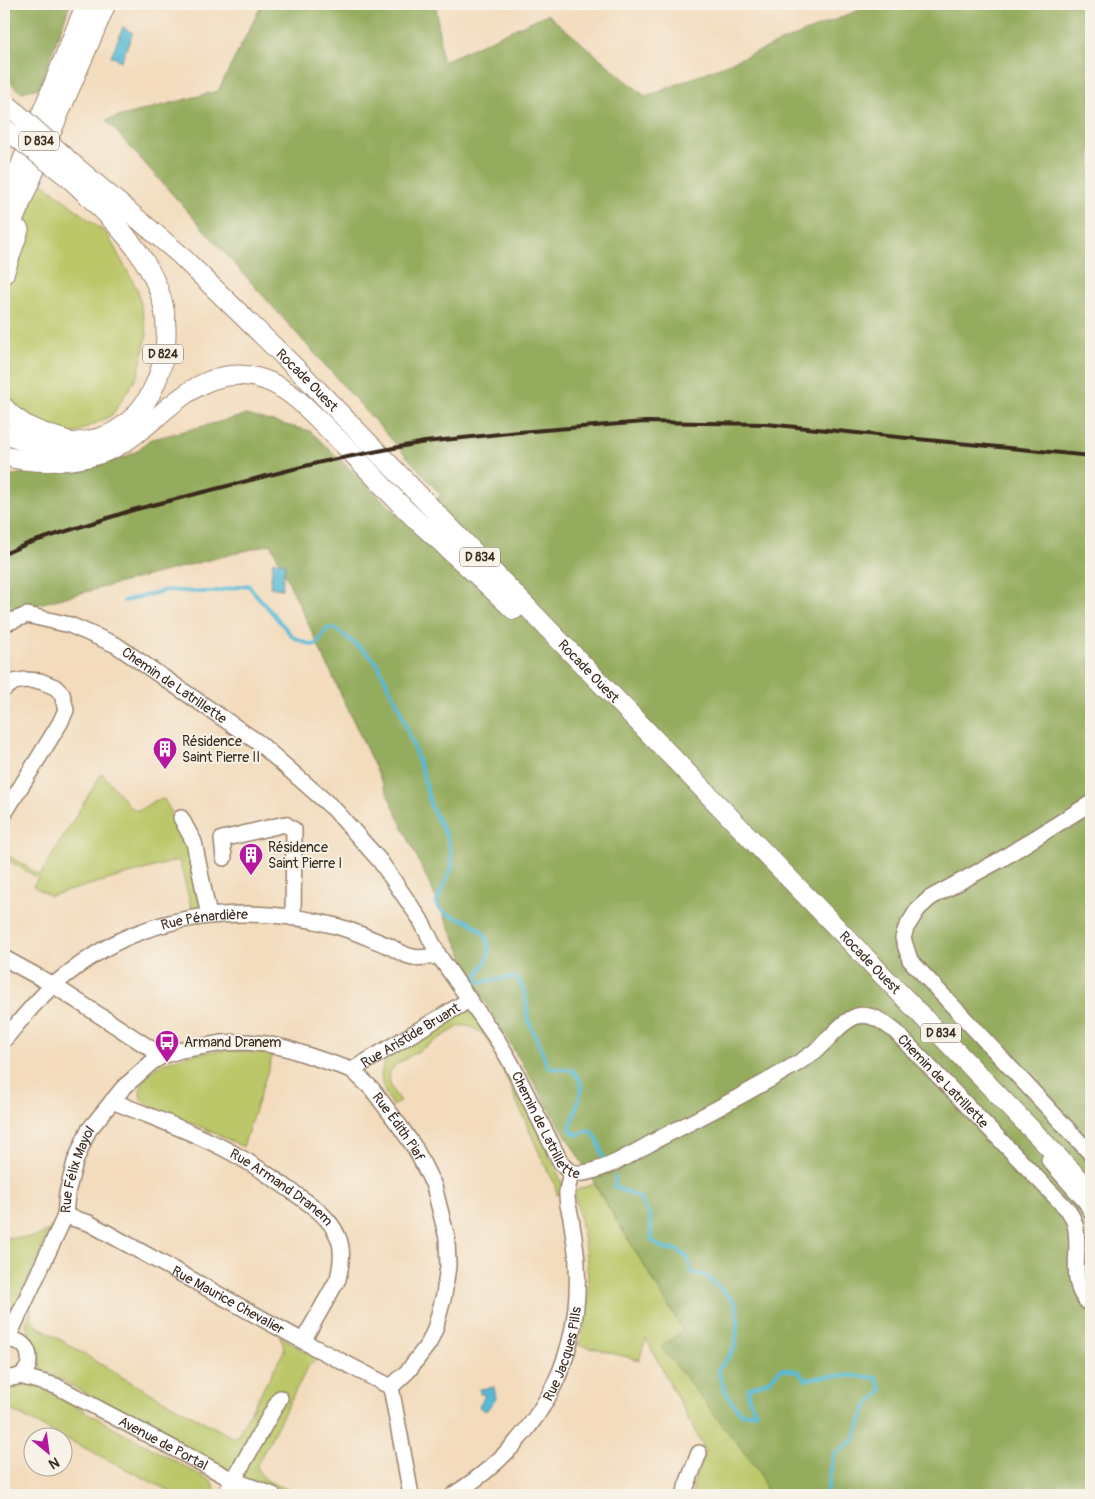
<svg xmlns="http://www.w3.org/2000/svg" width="1095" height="1499" viewBox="0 0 1095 1499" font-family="Pangolin,sans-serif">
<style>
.green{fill:#bbc769;stroke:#7b7844}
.forest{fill:#94ac5d;stroke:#686b3e}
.water{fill:#57bad5;stroke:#49727a}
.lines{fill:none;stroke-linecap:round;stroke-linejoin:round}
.stream{stroke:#57bad5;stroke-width:4}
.minor-casing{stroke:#97826d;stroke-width:18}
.major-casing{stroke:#97826d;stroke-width:21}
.minor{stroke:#fff;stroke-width:15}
.major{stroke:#fff;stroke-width:19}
.rail{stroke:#3b2a1e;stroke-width:4}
.major-bridge-casing{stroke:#97826d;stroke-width:21;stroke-linecap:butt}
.major-bridge{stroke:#fff;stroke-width:19}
.labels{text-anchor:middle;stroke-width:4;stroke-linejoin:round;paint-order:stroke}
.shield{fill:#f7f3e8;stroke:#73665b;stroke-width:1}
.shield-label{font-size:12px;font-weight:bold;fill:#3b2a1e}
.street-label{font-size:14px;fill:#3b2a1e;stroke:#f7f3e8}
.poi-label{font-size:14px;fill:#3b2a1e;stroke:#f7f3e8;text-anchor:start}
</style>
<rect width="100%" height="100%" fill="#f7f3e8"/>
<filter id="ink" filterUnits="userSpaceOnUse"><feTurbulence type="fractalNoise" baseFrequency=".02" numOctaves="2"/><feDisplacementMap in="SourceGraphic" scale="10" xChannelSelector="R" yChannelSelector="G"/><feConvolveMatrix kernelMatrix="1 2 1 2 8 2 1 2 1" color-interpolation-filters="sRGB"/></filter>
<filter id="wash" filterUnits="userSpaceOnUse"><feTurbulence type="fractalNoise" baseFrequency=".0096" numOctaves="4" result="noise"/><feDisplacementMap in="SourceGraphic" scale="20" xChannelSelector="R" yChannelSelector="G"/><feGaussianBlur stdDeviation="1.12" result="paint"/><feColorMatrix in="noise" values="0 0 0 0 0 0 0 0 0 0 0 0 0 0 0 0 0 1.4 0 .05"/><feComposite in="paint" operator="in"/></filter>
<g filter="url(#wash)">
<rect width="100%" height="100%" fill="#f3dbbc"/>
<!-- green -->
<g class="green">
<path d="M39,180L107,234L138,291L147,335L138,375L112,415L70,436L30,431L4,398V289Z"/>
<path d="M102,773L130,807C140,814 143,807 152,802C155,800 160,800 164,799L189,845L200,908L192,910L179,860L50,896L33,886L38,878L4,858V853L40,875Z"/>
<path d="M463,1010H470L490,1033L525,1101L562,1183V1193L557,1195L554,1182L545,1166L494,1050C486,1037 476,1024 460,1026L397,1064L389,1072C389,1085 392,1091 400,1101L393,1106C385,1094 378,1081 383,1066C388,1051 447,1019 463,1010Z"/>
<path d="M231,1050L273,1054L243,1147C229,1140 215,1133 201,1127C189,1122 148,1109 142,1100C139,1095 140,1090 142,1085C151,1057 205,1051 231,1050Z"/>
<path d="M594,1184L684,1330L662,1347L762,1474L770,1495H692L693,1485L705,1450L646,1339L639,1360L579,1345C582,1332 588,1317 588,1303C590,1265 582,1228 574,1191Z"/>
<path d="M53,1225L7,1324L4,1329V1238C22,1237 42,1241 53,1225Z"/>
<path d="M31,1309L33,1322L36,1325L127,1380L232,1437L237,1436L284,1351L283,1343L279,1335L318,1360L313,1362L308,1367L257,1465C259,1482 281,1486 295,1492L293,1495H287L230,1472L41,1369L38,1351L29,1335L26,1323Z"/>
<path d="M25,1383L37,1385L211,1481L217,1495H177L4,1407V1391Z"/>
</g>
<!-- forest -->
<g class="forest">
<path d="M4,4H70L39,88L21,92L4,77Z"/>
<path d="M262,4H436L442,62L547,14L646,97L874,4H1091V1495H768L759,1471L661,1347L683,1330L482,997L271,544L4,613V477L39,470L75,469L91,467L125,457L137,451L149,440L246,415L310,431L408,524L441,495L106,120L218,91Z"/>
</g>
<!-- water -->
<g class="water">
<path d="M123,27L133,33L121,61L111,56Z"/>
<path d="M273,561L285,563L282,589L270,587Z"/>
<path d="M494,1387L496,1398L486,1411L479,1407L485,1394H480V1389Z"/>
</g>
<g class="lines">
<!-- stream -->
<g class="stream">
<path d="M124,601L167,590L196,592H212L248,585L293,637L311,645L317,644L326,629L334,628L366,652L377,663L400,709L423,774L431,807L447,837L451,853L452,867L436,904C445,916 448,914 462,919C477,924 493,938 488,956C486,963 480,970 477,977L480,982L513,977L519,981L524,990L528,1019L549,1068L572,1070L579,1079L582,1089L570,1129L576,1135L590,1130L598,1140L603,1158L607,1160"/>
<path d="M615,1177V1187L639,1197L650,1216L652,1241L665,1249L677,1250L687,1257L692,1273L705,1275L734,1301L738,1316L735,1348L718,1370C723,1389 728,1399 742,1414L756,1412L748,1397L749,1388L768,1381L781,1369L798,1371L806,1380C830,1374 851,1375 876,1378L882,1390L866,1408L854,1440L834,1454L827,1492L823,1495"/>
</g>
</g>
</g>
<g filter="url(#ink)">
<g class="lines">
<defs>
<g id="minor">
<path id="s1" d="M4,624L27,615L70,625L116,645L259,743L334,809L380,861L420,919L439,956L498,1041L511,1063L561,1163C567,1171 572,1174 583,1173C607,1170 640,1149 662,1137C698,1119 734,1100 769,1080C784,1071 800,1063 814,1052C828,1041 840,1022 857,1016C871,1012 884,1023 895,1031L1069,1211C1071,1215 1074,1220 1075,1225C1082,1251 1066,1286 1091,1305"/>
<path d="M4,689L14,682L25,680L40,681L55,687L62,694L66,710L60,723L4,814"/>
<path d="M1091,803L1000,860L930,898L918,909L906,928L903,938L910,960L1091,1154"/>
<path d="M181,818L194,842L209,916"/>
<path d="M224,858L222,839L285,824L294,830L293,918"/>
<path d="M4,958L53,985L162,1056"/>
<path id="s2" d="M4,1040C20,1021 36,1000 55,984C79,964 106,945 135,934C197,909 272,909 336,926C354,931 371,939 389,946C396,950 405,956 413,957C420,959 431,956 439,956"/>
<path id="s3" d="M352,1070L469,1000"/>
<path id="s4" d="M112,1101C149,1116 186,1129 221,1147C245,1159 268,1174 290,1190C307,1202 330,1216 338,1237C344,1250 341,1266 338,1279L303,1341"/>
<path d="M1049,1160L1086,1202L1091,1211"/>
<path id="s5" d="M65,1216L89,1223L310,1345L391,1387"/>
<path id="s6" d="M7,1340L65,1216L67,1193L75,1162L88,1131L123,1088L152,1062L162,1056L181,1050L223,1043L246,1042L266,1044L286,1048L352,1070L372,1089L399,1125L415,1148L434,1186L447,1238L448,1266L444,1295L435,1329L429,1343L408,1371L391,1387"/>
<path d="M4,1341C37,1333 38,1385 4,1377"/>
<path id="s7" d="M20,1376L56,1386L233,1480L273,1495"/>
<path d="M391,1387L411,1495"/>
<path d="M225,1495L280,1398"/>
<path id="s8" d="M453,1495C535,1443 582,1364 577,1266C577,1250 573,1234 571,1218C569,1209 566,1200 567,1191C568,1185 570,1179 571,1173"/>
<path d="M685,1495L686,1487L699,1453"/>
</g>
<g id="major">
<path id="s9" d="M75,166L178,253L307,379L1091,1191"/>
<path d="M4,206L86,4"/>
<path d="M4,242L106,4"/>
<path d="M4,274L19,230"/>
<path d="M4,407C20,426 42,433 66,440"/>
<path d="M4,433C28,446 40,445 66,443C83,442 103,439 117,430C156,405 172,353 164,309C154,257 107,213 69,178"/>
<path d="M4,456C39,465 85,464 118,446C164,420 200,359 262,379C290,388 310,411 330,431C357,457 382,486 409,513C422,526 437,538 450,551C472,570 493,590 514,610"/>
</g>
</defs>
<!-- minor casing -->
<use href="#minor" class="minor-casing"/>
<!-- major casing -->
<use href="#major" class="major-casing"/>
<!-- minor -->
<use href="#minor" class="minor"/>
<!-- major -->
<use href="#major" class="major"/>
<!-- rail -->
<path class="rail" d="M4,554L29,543L133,510L321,462L425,442L519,432L645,422L766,424L1091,456"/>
<defs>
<g id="major-bridge">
<path d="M8,105L75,166"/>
<path d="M4,128L69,178"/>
</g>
</defs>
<!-- major-bridge casing -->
<use href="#major-bridge" class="major-bridge-casing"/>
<!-- major-bridge -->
<use href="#major-bridge" class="major-bridge"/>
</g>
</g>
<!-- icons -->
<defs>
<symbol id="building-pin" viewBox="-11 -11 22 30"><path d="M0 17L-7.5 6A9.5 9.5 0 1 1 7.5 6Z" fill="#b5179e" stroke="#f7f3e8"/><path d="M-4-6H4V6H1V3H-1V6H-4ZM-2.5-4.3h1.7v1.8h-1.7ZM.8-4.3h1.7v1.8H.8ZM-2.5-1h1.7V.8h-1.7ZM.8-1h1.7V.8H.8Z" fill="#fff"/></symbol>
<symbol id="bus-pin" viewBox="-11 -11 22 30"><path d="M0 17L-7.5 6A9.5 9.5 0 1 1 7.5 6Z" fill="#b5179e" stroke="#f7f3e8"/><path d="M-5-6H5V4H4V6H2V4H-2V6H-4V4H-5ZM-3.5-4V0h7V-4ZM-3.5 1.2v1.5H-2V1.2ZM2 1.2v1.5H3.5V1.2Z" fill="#fff"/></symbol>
</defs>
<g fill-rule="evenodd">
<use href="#building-pin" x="151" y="735" width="28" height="38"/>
<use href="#building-pin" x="237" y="841" width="28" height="38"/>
<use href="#bus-pin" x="153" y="1028" width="28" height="38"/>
</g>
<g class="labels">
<!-- shield labels -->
<g class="shield">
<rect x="19" y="131.5" width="40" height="19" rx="4"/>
<rect x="143" y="344.5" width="40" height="19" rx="4"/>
<rect x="460" y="547.5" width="40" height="19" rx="4"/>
<rect x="921" y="1023.5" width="40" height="19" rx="4"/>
</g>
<g class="shield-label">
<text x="39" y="145">D 834</text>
<text x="163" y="358">D 824</text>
<text x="480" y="561">D 834</text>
<text x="941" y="1037">D 834</text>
</g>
<!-- street labels -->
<g class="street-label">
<text dy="5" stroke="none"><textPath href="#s9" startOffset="316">Rocade Ouest</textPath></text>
<text dy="5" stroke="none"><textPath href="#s9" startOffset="721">Rocade Ouest</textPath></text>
<text dy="5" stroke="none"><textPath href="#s1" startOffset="190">Chemin de Latrillette</textPath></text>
<text dy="5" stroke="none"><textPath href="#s2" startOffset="242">Rue Pénardière</textPath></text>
<text dy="5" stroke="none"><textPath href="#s9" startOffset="1126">Rocade Ouest</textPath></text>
<text dy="5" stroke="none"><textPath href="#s3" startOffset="68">Rue Aristide Bruant</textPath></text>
<text dy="5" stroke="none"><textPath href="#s1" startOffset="1270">Chemin de Latrillette</textPath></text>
<text dy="5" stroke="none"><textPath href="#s1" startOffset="775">Chemin de Latrillette</textPath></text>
<text dy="5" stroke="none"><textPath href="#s6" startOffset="601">Rue Édith Piaf</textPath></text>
<text dy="5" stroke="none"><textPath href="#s6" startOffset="185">Rue Félix Mayol</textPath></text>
<text dy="5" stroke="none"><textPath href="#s4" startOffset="191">Rue Armand Dranem</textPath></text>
<text dy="5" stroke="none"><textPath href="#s5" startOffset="184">Rue Maurice Chevalier</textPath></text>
<text dy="5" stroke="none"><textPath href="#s8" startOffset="184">Rue Jacques Pills</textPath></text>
<text dy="5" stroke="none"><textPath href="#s7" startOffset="159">Avenue de Portal</textPath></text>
</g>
<!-- poi labels -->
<g class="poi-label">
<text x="182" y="746">Résidence<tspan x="182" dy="16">Saint Pierre II</tspan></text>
<text x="268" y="852">Résidence<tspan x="268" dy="16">Saint Pierre I</tspan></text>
<text x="184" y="1047">Armand Dranem</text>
</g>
</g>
<!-- margin -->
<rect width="1095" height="1499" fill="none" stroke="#f7f3e8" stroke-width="20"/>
<!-- north arrow -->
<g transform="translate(48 1452) rotate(151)"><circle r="24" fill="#f7f3e8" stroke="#aca397"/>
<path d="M0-4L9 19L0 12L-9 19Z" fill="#b5179e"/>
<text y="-8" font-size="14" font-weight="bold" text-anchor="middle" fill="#3b2a1e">N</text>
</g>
</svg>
